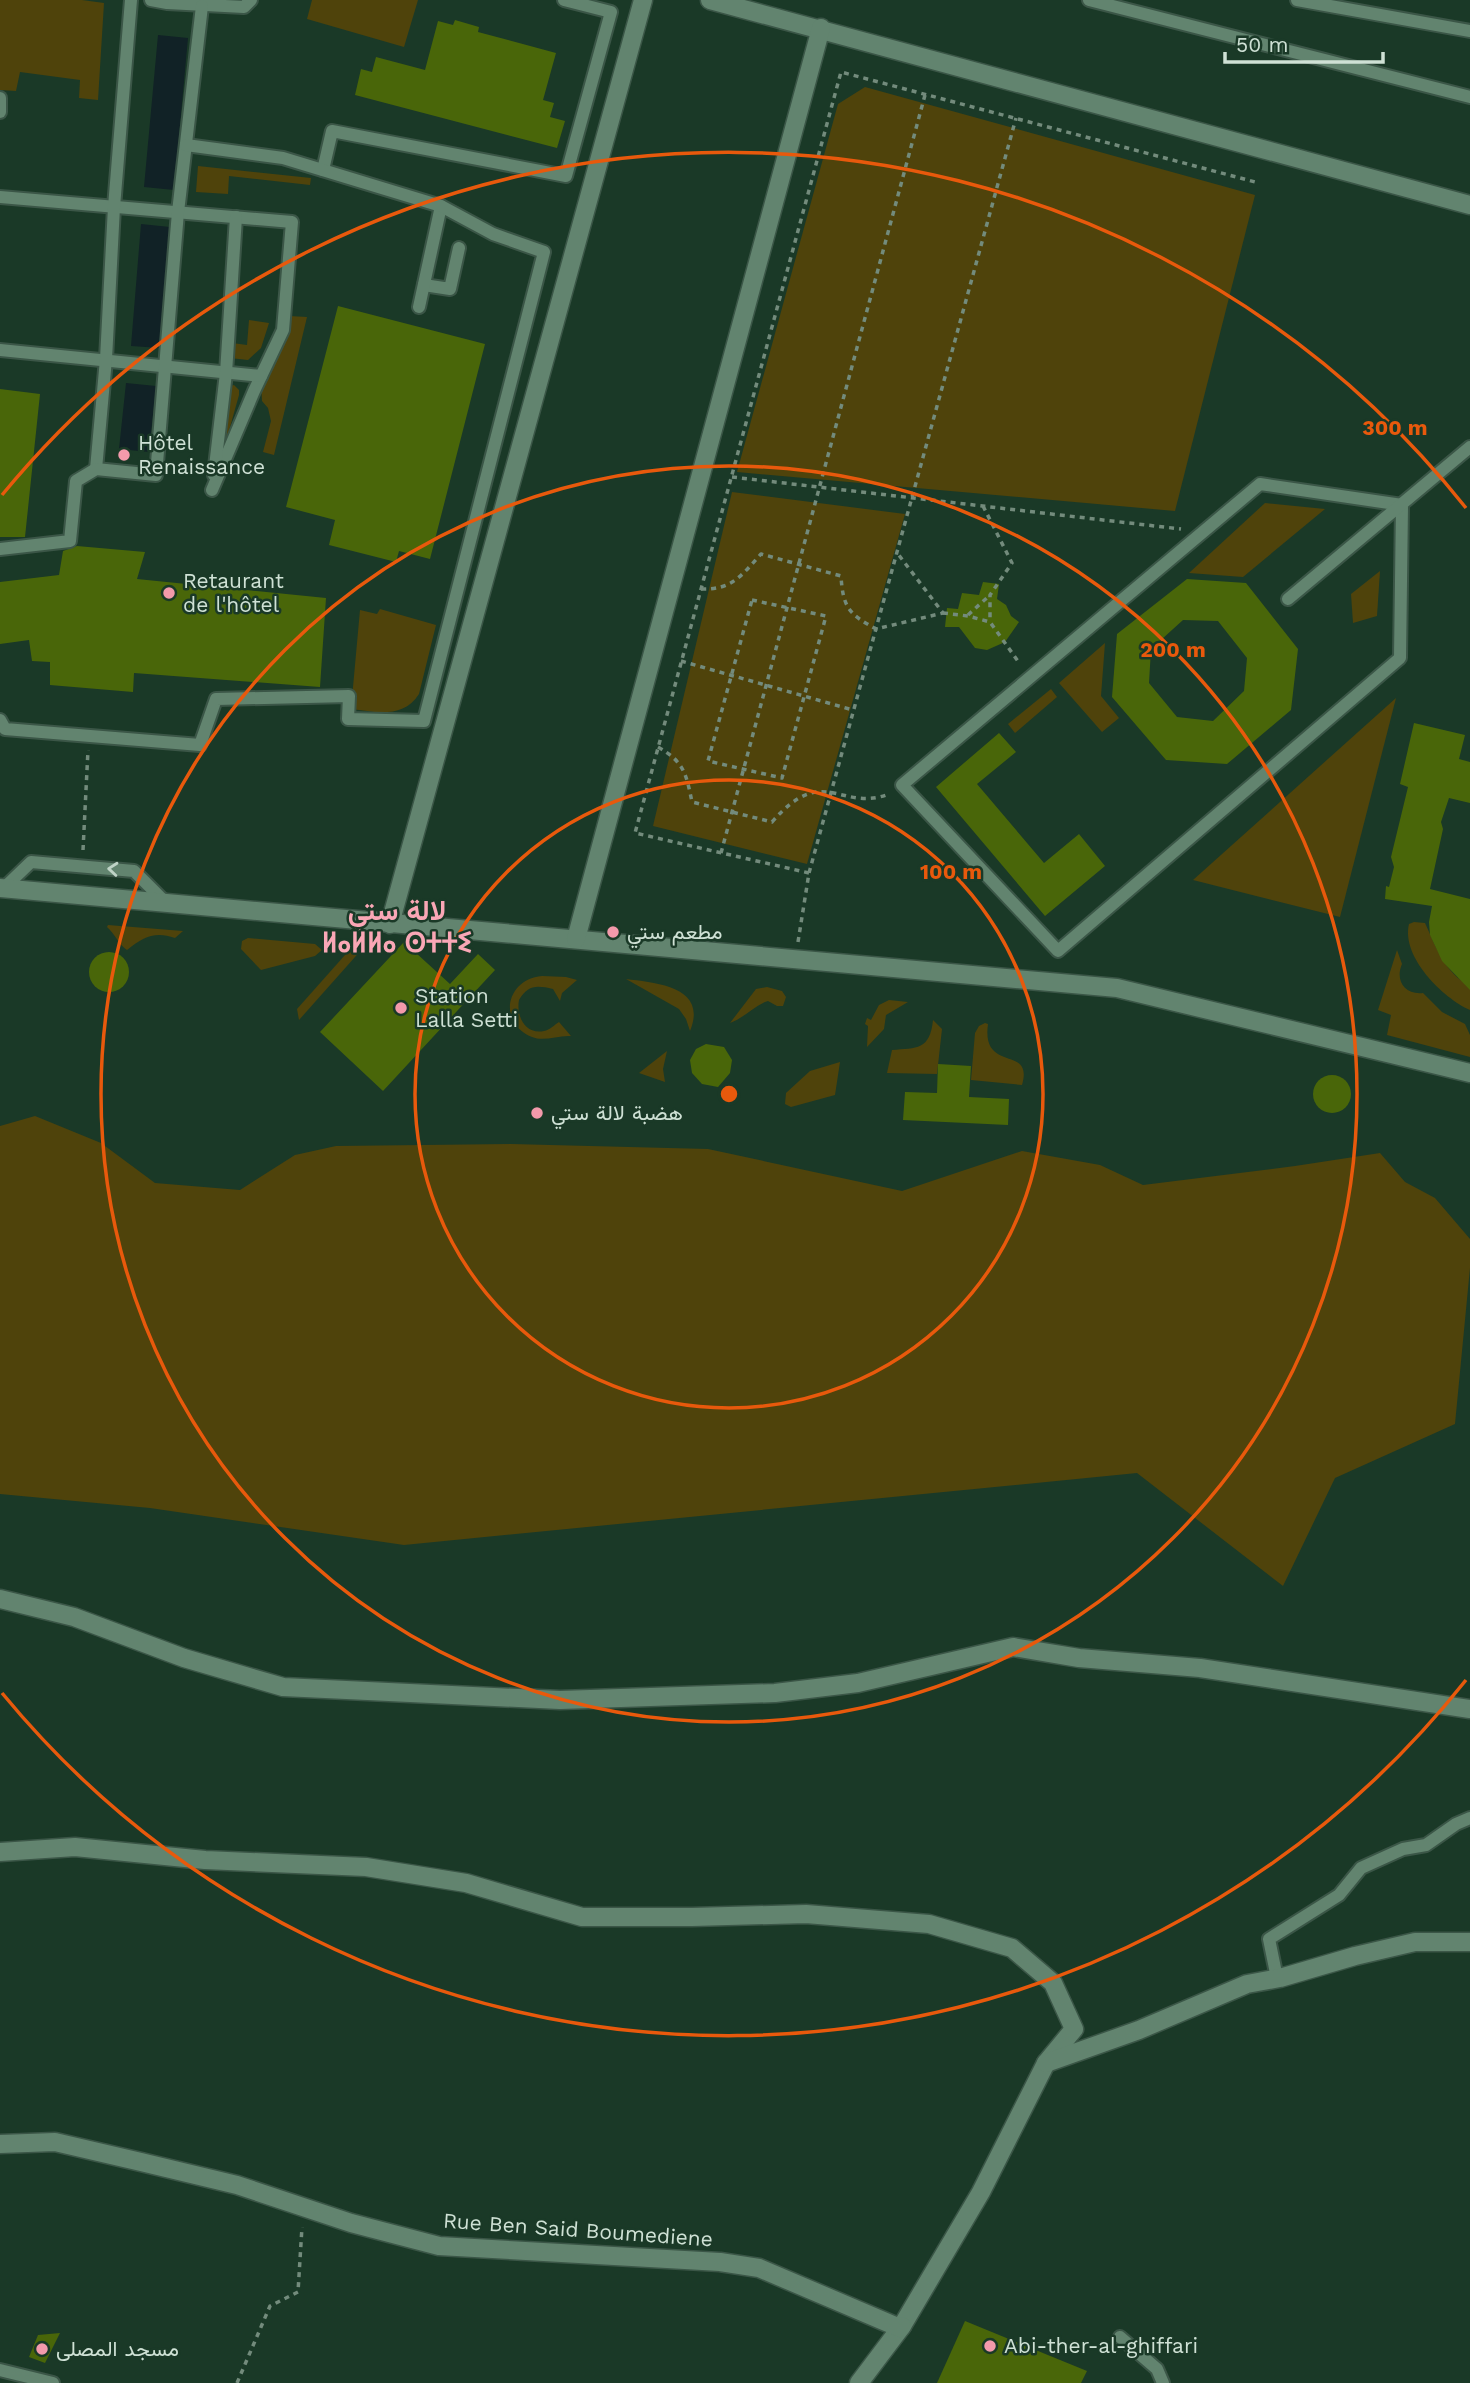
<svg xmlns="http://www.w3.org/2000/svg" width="1470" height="2383" viewBox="0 0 1470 2383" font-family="'Work Sans',Vazirmatn,'Noto Sans Tifinagh',sans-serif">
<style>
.green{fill:#4f430b}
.water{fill:#112226}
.building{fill:#496609;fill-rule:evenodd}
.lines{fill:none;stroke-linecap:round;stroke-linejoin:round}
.service-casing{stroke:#3b5647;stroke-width:16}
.minor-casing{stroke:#3b5647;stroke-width:21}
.path{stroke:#738b7c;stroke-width:3.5;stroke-dasharray:5 5;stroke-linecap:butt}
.service{stroke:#62846f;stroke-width:12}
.minor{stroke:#62846f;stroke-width:18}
.oneway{stroke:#bfd3c6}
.ring{fill:none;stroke:#e8590c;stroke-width:3.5}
.poi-dot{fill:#f39aab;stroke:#1a3927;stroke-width:2.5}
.labels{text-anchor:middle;stroke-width:5;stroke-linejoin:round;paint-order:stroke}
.poi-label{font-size:21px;fill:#cfe1d5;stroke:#1a3927;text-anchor:start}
.street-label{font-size:21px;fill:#cfe1d5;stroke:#1a3927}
.district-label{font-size:28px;font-weight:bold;fill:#faa7b6;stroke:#1a3927}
.centre{fill:#e8590c;stroke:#1a3927;stroke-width:3.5}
.ring-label{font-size:21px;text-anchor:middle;font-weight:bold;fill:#e8590c;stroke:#1a3927;stroke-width:5;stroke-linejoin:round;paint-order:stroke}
</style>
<rect width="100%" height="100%" fill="#1a3927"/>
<!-- green -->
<g class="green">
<path d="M0,0H82L104,3L98,100L79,98L80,80L20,72L16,91L0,90Z"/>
<path d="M312,0H418L404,47L307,19Z"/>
<path d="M865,87L1255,195L1175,511L737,472L838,104Z"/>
<path d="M198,166L311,178L310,185L229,176L228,194L196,192Z"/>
<path d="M289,316L307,317L274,455L263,452L271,421L268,408L262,401L261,384Z"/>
<path d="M249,320L269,323L261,348L248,360L230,358L232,343L247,345Z"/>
<path d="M234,385L239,390V395L218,470L227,387Z"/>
<path d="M732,492L905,514L807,864L653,826Z"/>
<path d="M1265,503L1325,509L1243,577L1189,573Z"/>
<path d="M1380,571L1377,616L1353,623L1351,594Z"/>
<path d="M380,609L436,625L419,694C403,719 376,712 351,709L360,610L377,614Z"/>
<path d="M1105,643L1101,696L1119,718L1102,732L1059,683Z"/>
<path d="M1051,689L1057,697L1015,733L1008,724Z"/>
<path d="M1396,698L1340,917L1193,880Z"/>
<path d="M1414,922L1425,923C1436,947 1445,973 1470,986V1010C1443,998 1401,957 1409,924Z"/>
<path d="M108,925L183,931L175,938C155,931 143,937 127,950C120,946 114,933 107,927Z"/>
<path d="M248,938L315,944L322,950L315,956L261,970L241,949L242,941Z"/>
<path d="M353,946L363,948L299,1020L297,1009Z"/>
<path d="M1397,950L1402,964C1395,980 1404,995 1423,993L1442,1012L1465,1024L1470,1035V1057L1387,1035L1391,1015L1378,1010Z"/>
<path d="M542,976L566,977L577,980L562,993L560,1001L553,989C536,985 528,985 519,1000C516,1016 525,1035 544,1031C550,1030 554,1025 559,1022L571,1036C558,1035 544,1042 532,1037C497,1023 506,979 542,976Z"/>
<path d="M626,979C658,983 708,987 690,1031L686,1019L679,1009Z"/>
<path d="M767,987L782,991L786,997L783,1006H777L768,1001C755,1005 744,1018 730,1023L756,989Z"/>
<path d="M889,1000L908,1002L886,1015L884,1029L867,1047L868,1026L865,1024L867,1018L871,1020L879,1005Z"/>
<path d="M933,1020L942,1029L937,1074L887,1073L892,1050C917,1048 930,1050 933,1020Z"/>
<path d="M985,1023L988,1024C981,1074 1034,1044 1022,1085L971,1080L975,1033L979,1026Z"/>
<path d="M667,1051L663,1069L665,1082L639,1073Z"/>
<path d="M840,1062L835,1095L791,1107L785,1104L786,1093L810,1071Z"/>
<path d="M35,1116L101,1143L155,1183L240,1190L295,1155L336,1146L511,1144L708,1149L902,1191L1022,1151L1100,1165L1143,1185L1295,1166L1380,1153L1405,1182L1435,1198L1470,1239V1268L1455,1424L1335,1478L1283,1586L1137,1473L404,1545L150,1508L0,1494V1126Z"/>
</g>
<!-- water -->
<g class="water">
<path d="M158,35L188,38L174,190L144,187Z"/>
<path d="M141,224L170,227L160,348L131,346Z"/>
<path d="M126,383L156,386L149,452L119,449Z"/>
</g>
<!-- building -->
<g class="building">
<path d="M455,20L479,27L478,32L556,53L543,100L554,103L550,117L565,121L557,148L355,95L361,69L372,72L376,57L425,70L438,21L453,25Z"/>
<path d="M338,306L485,344L430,559L399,551L396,562L329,545L335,520L286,507Z"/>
<path d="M0,389L40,394L25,537H0Z"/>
<path d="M77,546L145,552L137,579L326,598L320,687L134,673L133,692L50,685V662L32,661L29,640L0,644V582L59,575L63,551Z"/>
<path d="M1187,579L1246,583L1298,649L1291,710L1227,764L1166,760L1112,697L1117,634ZM1183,620L1218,621L1247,658L1244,691L1213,721L1177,717L1149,683L1151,649Z"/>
<path d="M983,582L999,584L997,599L1006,605L1011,616L1019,622L1005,642L987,650L975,648L959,627H945L947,608L958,609L962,593L979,595Z"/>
<path d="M1414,723L1465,735L1459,759L1470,762V803L1449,798L1441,822L1443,829L1430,889L1470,899V990L1442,961L1437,950L1430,935L1429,922L1432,906L1385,899L1386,886L1389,887L1394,867L1391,857L1408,787L1400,784Z"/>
<path d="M999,733L1016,752L977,784L1044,863L1079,834L1105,866L1045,916L936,787Z"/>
<path d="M404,942L450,984L478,954L495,970L383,1091L320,1032Z"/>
<circle cx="109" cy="972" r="20"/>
<path d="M706,1044L724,1047L732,1060L730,1073L718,1087L702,1084L692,1073L690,1060L696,1049Z"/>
<path d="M938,1064L971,1066L969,1097L1009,1099L1008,1125L903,1120L905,1092L937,1093Z"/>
<circle cx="1332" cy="1094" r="19"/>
<path d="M965,2321L1087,2371L1081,2383H937Z"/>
<path d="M60,2333L45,2363L29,2357L38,2335Z"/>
</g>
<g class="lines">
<defs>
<g id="service">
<path d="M151,0L167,3L244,7L251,0"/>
<path d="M1089,0L1470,97"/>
<path d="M1297,0L1470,31"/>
<path d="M0,98V112"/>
<path d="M323,170L332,131L566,176L611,12L564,0"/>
<path d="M0,197L292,222L283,330L254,391L212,490"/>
<path d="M424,285L450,289L459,248"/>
<path d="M419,307L441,206"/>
<path d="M0,350L261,376"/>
<path d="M96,469L106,359L114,207L131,0"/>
<path d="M214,475L226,373L236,217"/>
<path d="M1260,484L1402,505L1400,658L1058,951L902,785Z"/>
<path d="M0,549L70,541L76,481L96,469L156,475L178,212L202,6"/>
<path d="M1288,599L1470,447"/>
<path d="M0,720L5,729L200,745L216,699L349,696L348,719L424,721L544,252L493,234L441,206L283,158L186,145"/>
<path d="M4,888L31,862L134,871L167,904"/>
<path d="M1277,1978L1269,1939L1339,1895L1361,1868L1403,1849L1426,1845L1456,1824L1470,1818"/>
<path d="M1120,2337L1157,2369L1163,2383"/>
<path d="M0,2370L53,2383"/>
</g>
<g id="minor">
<path d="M710,0L1470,205"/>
<path d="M0,888L1117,988L1470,1073"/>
<path d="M390,924L643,0"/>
<path d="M576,939L821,28"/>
<path d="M0,1599L74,1617L184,1658L283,1687L560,1700L775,1693L858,1683L1013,1647L1079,1658L1200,1668L1470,1709"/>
<path d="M0,1852L75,1847L205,1860L366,1867L466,1883L582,1917H692L806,1914L929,1924L1012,1948L1053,1983L1074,2029L1046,2063L981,2192L902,2326L859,2383"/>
<path d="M1046,2063L1139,2030L1247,1984L1280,1978L1355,1956L1415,1942H1470"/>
<path d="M0,2144L55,2142L141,2162L237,2185L351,2223L439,2246L720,2262L759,2268L900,2328L902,2326"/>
</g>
</defs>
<!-- service casing -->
<use href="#service" class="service-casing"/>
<!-- minor casing -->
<use href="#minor" class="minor-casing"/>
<!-- path -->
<g class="path">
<path d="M732,477L1181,529"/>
<path d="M983,506L1012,563L990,595V622"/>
<path d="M701,589C732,590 741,576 761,554L841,576C843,608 849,614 876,629L943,613L898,554"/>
<path d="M752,600L826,616L782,778L708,761Z"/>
<path d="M943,613L968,616L990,622L1020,664"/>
<path d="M968,615L990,595"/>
<path d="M681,661L853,710"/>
<path d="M658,747C684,762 686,773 692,802L772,822C824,762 840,813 889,794"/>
<path d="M83,850L88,750"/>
<path d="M721,853L925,95"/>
<path d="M809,873L635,833L841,72L1259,183"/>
<path d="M798,942L809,873L1016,118"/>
<path d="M237,2383L270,2306L298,2292L302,2227"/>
</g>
<!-- service -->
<use href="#service" class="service"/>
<!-- minor -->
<use href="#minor" class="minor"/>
</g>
<!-- one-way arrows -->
<defs><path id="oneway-chevron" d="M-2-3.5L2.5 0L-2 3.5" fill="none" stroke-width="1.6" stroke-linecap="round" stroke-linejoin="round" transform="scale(1.75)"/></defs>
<use class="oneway" href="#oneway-chevron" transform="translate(113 869) rotate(-175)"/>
<!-- distance rings -->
<g class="ring">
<circle cx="729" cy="1094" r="314"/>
<circle cx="729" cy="1094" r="628"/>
<path d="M1466 1680A942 942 0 0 1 2 1693M2 495A942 942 0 0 1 1466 508"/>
</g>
<!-- markers -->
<g class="poi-dot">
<circle cx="124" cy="455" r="7"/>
<circle cx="169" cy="593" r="7"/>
<circle cx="613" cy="932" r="7"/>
<circle cx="401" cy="1008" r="7"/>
<circle cx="537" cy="1113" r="7"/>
<circle cx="990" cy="2346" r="7"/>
<circle cx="42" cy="2349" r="7"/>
</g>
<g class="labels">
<!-- poi labels -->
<g class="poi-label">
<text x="138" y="450">Hôtel<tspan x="138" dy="24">Renaissance</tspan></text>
<text x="183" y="588">Retaurant<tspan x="183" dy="24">de l'hôtel</tspan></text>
<text x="627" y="939">مطعم ستي</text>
<text x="415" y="1003">Station<tspan x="415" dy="24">Lalla Setti</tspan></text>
<text x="551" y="1120">هضبة لالة ستي</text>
<text x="1004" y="2353">Abi-ther-al-ghiffari</text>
<text x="56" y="2356">مسجد المصلى</text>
</g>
<!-- street labels -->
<g class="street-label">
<text transform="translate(578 2230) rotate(4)" y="7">Rue Ben Said Boumediene</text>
</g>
<!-- district labels -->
<g class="district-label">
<text x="397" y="920">لالة ستي<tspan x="397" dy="32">ⵍⴰⵍⵍⴰ ⵙⵜⵜⵉ</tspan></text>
</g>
</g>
<circle cx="729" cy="1094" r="10" class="centre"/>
<g class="ring-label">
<text x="1395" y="435">300 m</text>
<text x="1173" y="657">200 m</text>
<text x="951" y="879">100 m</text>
</g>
<!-- scale -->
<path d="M1225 52v10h158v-10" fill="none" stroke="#cfe1d5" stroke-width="3.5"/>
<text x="1236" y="52" font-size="21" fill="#cfe1d5" stroke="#1a3927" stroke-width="5" paint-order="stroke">50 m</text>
</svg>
